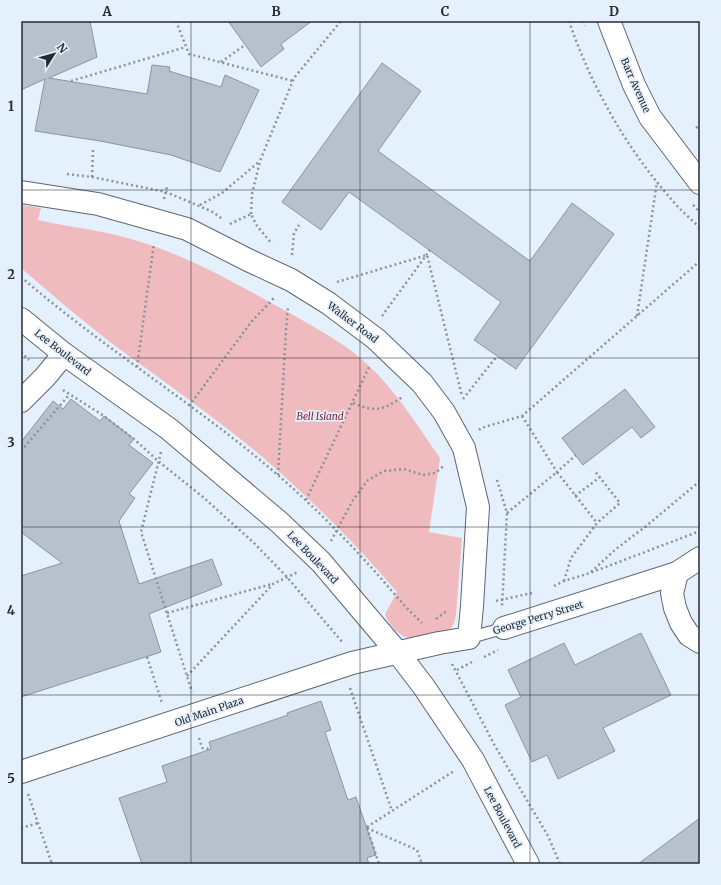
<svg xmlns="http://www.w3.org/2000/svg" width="721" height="885" viewBox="0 0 721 885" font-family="Merriweather,serif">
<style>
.green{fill:#f0bbbf}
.building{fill:#b7c1ce;stroke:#8b95a1}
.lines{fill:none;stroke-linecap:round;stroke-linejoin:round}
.lane-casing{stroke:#5d6772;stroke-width:13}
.street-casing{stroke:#5d6772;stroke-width:24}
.secondary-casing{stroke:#5d6772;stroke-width:24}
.path{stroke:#8a929b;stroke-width:2.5;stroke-dasharray:2 3;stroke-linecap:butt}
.lane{stroke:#fff;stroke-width:11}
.street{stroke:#fff;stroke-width:22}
.secondary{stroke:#fff;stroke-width:22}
.grid{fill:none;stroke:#272b30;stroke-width:1;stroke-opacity:0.55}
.labels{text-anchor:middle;stroke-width:3.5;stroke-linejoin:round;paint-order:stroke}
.street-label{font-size:10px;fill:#272b30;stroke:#e5f0fd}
.park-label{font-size:10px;font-style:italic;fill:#7e1f32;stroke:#e5f0fd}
.neatline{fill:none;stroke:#272b30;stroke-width:1.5}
.grid-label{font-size:13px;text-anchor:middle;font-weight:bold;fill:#272b30}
</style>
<rect width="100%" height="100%" fill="#e5f0fd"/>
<!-- green -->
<path class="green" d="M21,205L41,208L38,220C69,227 101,230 131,239C185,254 235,283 284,310C314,327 346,343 370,367C398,393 418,427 440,458L429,532L462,538L456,615C455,620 454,625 450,629C446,633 438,634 433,635C426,636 418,639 411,638C399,637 389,625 385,614L397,592C355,543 309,497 260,455C212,415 160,379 110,342C79,318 50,293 21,268Z"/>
<!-- building -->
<g class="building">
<path d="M21,21H90L97,57L49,78L147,94L152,65L170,67L169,71L221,87L225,75L259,90L220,172L171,155L100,141L35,131L45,79L21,90Z"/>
<path d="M228,21H312L281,44L284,49L261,67Z"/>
<path d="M382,63L421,91L378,151L530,261L572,203L614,234L516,369L474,340L501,302L349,192L321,230L282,202Z"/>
<path d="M625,389L655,427L641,438L632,427L583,465L562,438Z"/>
<path d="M71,399L100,421L104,416L134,439L129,445L153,463L129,494L135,498L119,521L139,584L212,559L222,585L149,614L161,652L21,697V576L62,563L21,532V442L53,401L63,409Z"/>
<path d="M641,633L671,695L603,728L615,751L558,779L547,755L532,762L505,705L521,697L508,670L564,643L575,665Z"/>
<path d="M321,701L331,730L325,732L348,800L356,797L376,855L367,858L369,864H142L119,798L167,782L162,766L211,749L209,742L288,715L287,713Z"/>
<path d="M700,818V864H638Z"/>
</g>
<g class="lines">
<defs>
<path id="lane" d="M469,638L504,628"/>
<g id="street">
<path d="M21,192L98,204L187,229L248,260L291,280L328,303L376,339L422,383L444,412L464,448L478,507L472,606L469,638L439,643L352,663L21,772"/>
<path d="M21,319L64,354L169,429L279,522L321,562L398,653L424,687L473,760L528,864"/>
<path d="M21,401L45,377L64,354"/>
<path d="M677,573L672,593L675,608L681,623L689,635L700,642"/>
<path d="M504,628L677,573L700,558"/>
</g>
<path id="secondary" d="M609,21L634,85L650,117L700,183"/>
</defs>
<!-- lane casing -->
<use href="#lane" class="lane-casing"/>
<!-- street casing -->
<use href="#street" class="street-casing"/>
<!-- secondary casing -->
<use href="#secondary" class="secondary-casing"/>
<!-- path -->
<g class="path">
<path d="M176,21L189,54L293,81"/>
<path d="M569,21C591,86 626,148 672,200C680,210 691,219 700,228"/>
<path d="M583,21L585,26"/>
<path d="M221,62L245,45"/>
<path d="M71,81L186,47"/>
<path d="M696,128L700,125"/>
<path d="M67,174L92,177L166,192L211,211L220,217L222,220"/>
<path d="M92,177L93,150"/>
<path d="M164,199L167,187"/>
<path d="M200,205L222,193L260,161"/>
<path d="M693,205L700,212"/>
<path d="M251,214L252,194L260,161L294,78L341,21"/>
<path d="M230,224L251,214L257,226L272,244"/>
<path d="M292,255L294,233L299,225"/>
<path d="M21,277C103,348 197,405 279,476C311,504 341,534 369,565C387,584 402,605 422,623"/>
<path d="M337,282L427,255L462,396"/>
<path d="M382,316L430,250"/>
<path d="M637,316L657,182"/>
<path d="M21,352L29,360"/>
<path d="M137,367L154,243"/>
<path d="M63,390L104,416L134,439L158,461L203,497L254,543L286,576L343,643"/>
<path d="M463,399L497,356"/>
<path d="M353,403C376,413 383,410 404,396"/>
<path d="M189,406L252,321L274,298"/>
<path d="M522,416L557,472L576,455"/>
<path d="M479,430L481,428L522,416L700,261"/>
<path d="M21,451L69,395"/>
<path d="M161,452L141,532L192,692"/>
<path d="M278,475L286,330L288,306"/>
<path d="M497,480L507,513L502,606"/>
<path d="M575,496L600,477"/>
<path d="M306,500L370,365"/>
<path d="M507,513L557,472L597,523"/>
<path d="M331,541L353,500L368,480L384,471L404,469L423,475L435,473L445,465"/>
<path d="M591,572L616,549L645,527L700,481"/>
<path d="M564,581L571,558L597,523L620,503L594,470"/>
<path d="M554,586L564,581L590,573L700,531"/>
<path d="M496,601L532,593"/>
<path d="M167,613L272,584"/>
<path d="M436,619L448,610"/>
<path d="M147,657L162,703"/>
<path d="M484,657L498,650"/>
<path d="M452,664L495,746L548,836L560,864"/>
<path d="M457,670L472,662"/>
<path d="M187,676L273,584L298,572"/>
<path d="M350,688L392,811"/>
<path d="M199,738L202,748L211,749"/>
<path d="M28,794L52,864"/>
<path d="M367,827L454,771"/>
<path d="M21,828L38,823"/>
<path d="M367,828L417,850L422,864"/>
<path d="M367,828L379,864"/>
</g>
<!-- lane -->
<use href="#lane" class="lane"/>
<!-- street -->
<use href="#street" class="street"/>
<!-- secondary -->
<use href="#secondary" class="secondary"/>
</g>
<!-- grid -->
<path class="grid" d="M191,21V864M360,21V864M530,21V864M21,190H700M21,358H700M21,527H700M21,695H700"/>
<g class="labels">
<!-- street labels -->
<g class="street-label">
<text transform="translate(636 85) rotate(66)" y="4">Barr Avenue</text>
<text transform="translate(353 322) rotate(37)" y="4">Walker Road</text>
<text transform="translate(63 352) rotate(38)" y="4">Lee Boulevard</text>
<text transform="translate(313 557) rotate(46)" y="4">Lee Boulevard</text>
<text transform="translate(538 617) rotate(-17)" y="4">George Perry Street</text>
<text transform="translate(209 711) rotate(-19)" y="4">Old Main Plaza</text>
<text transform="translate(503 817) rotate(62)" y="4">Lee Boulevard</text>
</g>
<!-- park labels -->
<g class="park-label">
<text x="320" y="420">Bell Island</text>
</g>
</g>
<!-- border -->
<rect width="721" height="885" fill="none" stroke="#e5f0fd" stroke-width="44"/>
<!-- north arrow -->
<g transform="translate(54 54) rotate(53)" stroke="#e5f0fd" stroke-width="3" paint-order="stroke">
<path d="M0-3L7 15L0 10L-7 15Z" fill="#272b30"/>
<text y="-6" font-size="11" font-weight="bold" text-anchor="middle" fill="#272b30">N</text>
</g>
<rect x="22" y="22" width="677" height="841" class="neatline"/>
<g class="grid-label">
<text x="107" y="16">A</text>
<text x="276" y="16">B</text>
<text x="445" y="16">C</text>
<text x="614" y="16">D</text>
<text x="11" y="111">1</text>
<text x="11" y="279">2</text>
<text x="11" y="447">3</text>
<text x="11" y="615">4</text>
<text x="11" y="783">5</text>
</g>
</svg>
